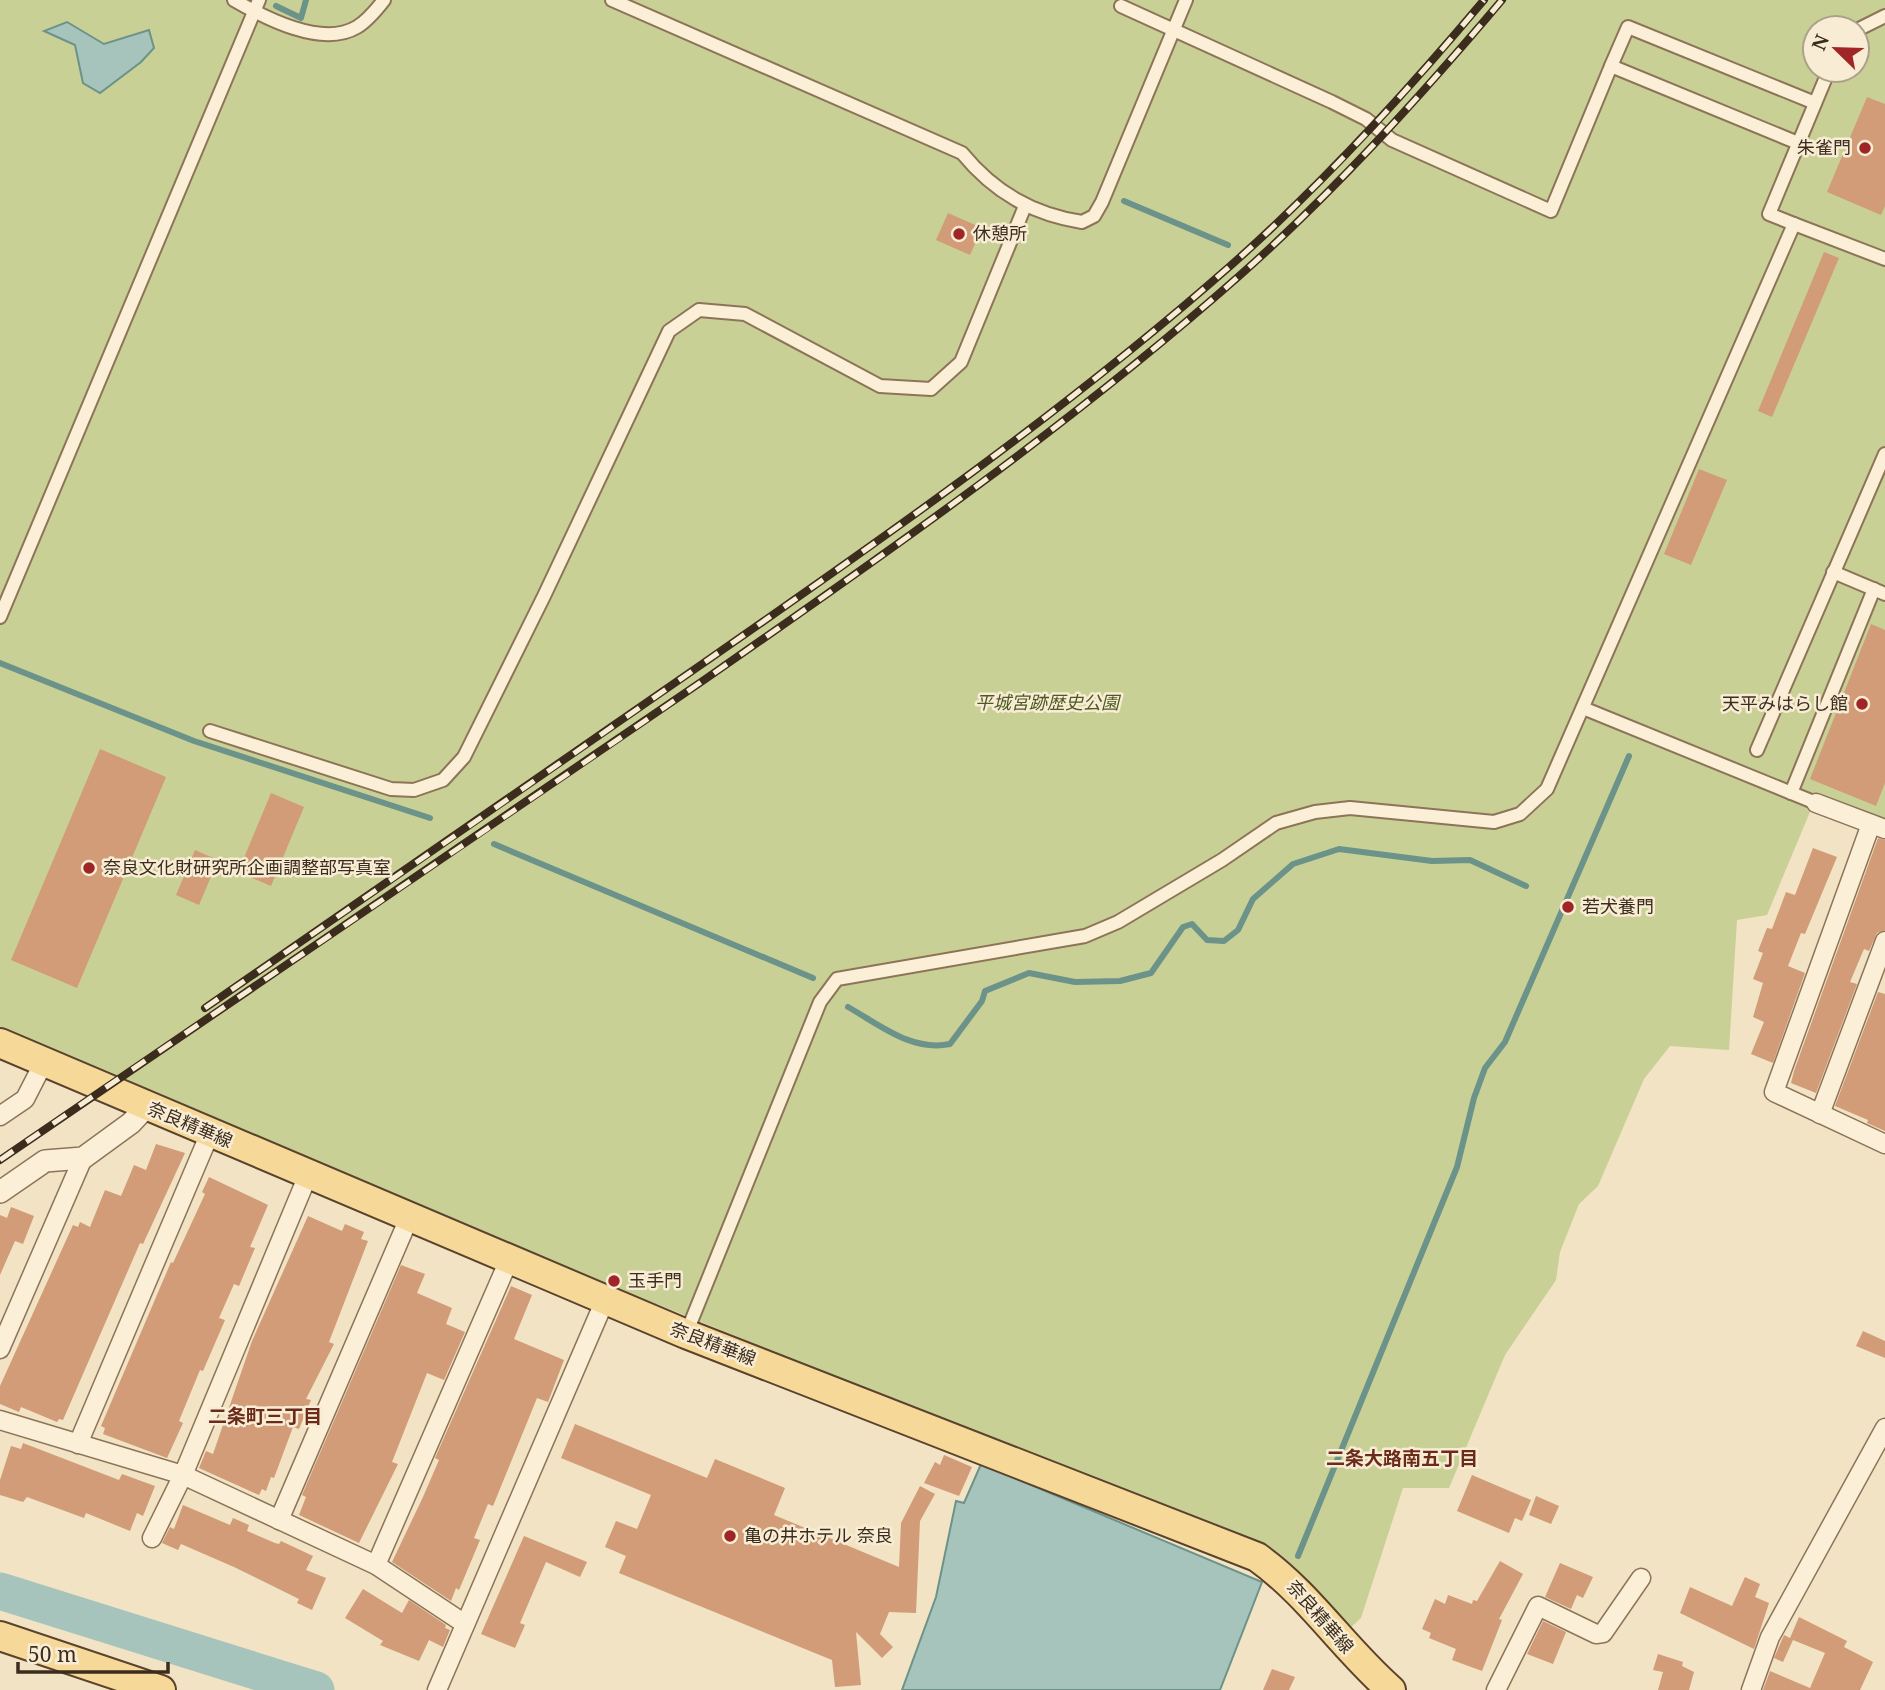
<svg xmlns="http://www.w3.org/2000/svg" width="1885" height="1690" viewBox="0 0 1885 1690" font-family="'Noto Serif','Noto Sans JP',serif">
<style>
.green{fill:#c9d096;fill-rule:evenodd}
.water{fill:#a6c4bb;stroke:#6c9389;stroke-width:2}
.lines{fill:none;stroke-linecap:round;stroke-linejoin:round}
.stream{stroke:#6c9389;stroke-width:6}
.river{stroke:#a6c4bb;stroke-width:37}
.building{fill:#d19c77}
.pedestrian-casing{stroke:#8d7459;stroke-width:16}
.minor-casing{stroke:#8d7459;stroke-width:21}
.tertiary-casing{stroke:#8d7459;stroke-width:24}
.primary-casing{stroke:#5a422d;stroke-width:32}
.pedestrian{stroke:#fbf0d7;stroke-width:12}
.minor{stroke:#fbf0d7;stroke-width:18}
.tertiary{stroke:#fbf0d7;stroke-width:21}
.primary{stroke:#f6d999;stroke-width:28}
.rail-casing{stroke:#3c2c1e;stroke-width:8}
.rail{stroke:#f8edd4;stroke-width:5;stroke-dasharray:16;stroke-linecap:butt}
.poi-dot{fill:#a02526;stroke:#f8edd4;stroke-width:2.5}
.labels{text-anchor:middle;stroke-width:5;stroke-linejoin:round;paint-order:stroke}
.poi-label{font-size:18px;fill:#3c2c1e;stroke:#f8edd4;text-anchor:start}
.park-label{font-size:18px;font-style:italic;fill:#4c5923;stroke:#f8edd4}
.street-label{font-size:18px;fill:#3c2c1e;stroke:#f8edd4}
.neighbourhood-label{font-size:19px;font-weight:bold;fill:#6b2b1a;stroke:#f8edd4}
</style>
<rect width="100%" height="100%" fill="#f1e3c3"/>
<!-- green -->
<path class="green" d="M0,0H1885V822L1817,795L1767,915L1737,920L1729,1050L1670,1046L1644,1079L1598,1186L1579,1204L1560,1252L1556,1280L1505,1355L1449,1488H1403L1361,1618L1349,1629L1239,1540L1111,1485L754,1349L755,1344L657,1304L653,1310L0,1033ZM1815,28H1857V70H1815Z"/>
<!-- water -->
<g class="water">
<path d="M67,22L104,44L149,30L154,48L141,62L100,93L83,83L75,45L44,31Z"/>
<path d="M981,1464L1262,1582L1220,1690H902L936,1597L956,1501L964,1503Z"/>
</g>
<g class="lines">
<!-- stream -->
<g class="stream">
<path d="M276,6L301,18L306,0"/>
<path d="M1124,201L1228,245"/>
<path d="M0,663L194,741L430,818"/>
<path d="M494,844L813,978"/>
<path d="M848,1007C880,1025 912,1052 950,1044L982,1001L985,991L1029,973L1075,982L1120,981L1151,973L1183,927L1192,924L1207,940L1224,941L1238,930L1253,899L1293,864L1339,849L1432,861L1470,860L1526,886"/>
<path d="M1298,1556L1457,1167L1474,1098L1485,1068L1505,1042L1629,756"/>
</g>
<!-- river -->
<path class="river" d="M0,1591L316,1690"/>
</g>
<!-- building -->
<g class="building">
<path d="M1867,97L1885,104V206L1881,215L1827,192Z"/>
<path d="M948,213L982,228L970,255L936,240Z"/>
<path d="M1824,252L1839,258L1772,417L1758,411Z"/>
<path d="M1699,469L1727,480L1691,565L1664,554Z"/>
<path d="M1871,624L1885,630V783L1876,806L1810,779Z"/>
<path d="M100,749L166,777L77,988L11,960Z"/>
<path d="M271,793L304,807L271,886L238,872Z"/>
<path d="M1878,838L1885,840V930L1877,933L1869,951L1864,949L1850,982L1857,984L1816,1093L1791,1083L1794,1071Z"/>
<path d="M1813,848L1837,857L1805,934L1801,933L1788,966L1805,973L1773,1063L1751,1054L1764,1022L1753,1017L1763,983L1753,979L1763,953L1758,951L1767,928L1772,929L1786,892L1795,895Z"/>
<path d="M195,850L218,860L199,905L176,895Z"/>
<path d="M1878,992L1885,994V1131L1867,1123L1868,1120L1835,1106Z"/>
<path d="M156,1144L185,1153L143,1244L140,1243L63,1420L59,1419L57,1422L21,1407L19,1412L0,1404V1386L73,1225L78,1227L80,1222L90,1227L105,1190L121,1196L134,1165L146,1170Z"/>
<path d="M209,1177L268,1205L250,1247L255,1248L239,1286L234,1284L219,1318L225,1320L203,1371L200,1370L179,1421L183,1423L167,1458L103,1434L105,1428L101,1426L171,1262L173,1263L205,1194L202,1192Z"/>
<path d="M11,1207L34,1216L23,1244L15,1241L0,1275V1215L7,1218Z"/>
<path d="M308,1216L342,1231L345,1224L364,1232L361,1239L368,1241L329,1342L334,1344L306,1399L311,1400L299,1429L293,1427L274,1478L271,1477L266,1491L262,1489L259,1495L199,1468L206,1451L213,1454L252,1341Z"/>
<path d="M401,1265L425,1274L417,1293L452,1308L446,1324L465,1332L444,1380L427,1373L392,1462L398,1464L359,1543L299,1515L306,1497L302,1495Z"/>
<path d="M511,1286L532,1295L514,1339L564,1360L548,1402L537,1398L493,1506L488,1504L474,1538L480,1540L459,1590L456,1588L451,1601L392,1562L423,1497L439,1460L435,1458Z"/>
<path d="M1863,1331L1885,1341V1358L1856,1346Z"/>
<path d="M575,1424L707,1478L715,1459L785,1488L774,1515L899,1567L901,1523L920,1486L935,1494L920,1521L916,1613L889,1612L880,1634L893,1647L882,1658L856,1632L861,1685L835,1687L832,1660L619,1573L626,1556L605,1547L616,1521L637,1529L651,1495L561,1458Z"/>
<path d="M23,1443L119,1480L122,1474L155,1486L143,1516L137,1513L130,1531L86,1513L84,1518L27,1497L23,1502L0,1495V1480L11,1446L21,1449Z"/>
<path d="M944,1455L972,1467L959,1496L924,1483L935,1462L940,1465Z"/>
<path d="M1472,1475L1531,1500L1522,1521L1515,1518L1509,1533L1457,1511Z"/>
<path d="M1536,1496L1559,1506L1551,1524L1529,1515Z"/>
<path d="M183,1505L230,1525L233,1518L249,1525L247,1531L275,1543L279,1544L281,1541L313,1556L306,1570L326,1578L312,1610L297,1603L299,1599L234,1567L181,1544L178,1550L162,1543L170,1527L174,1529Z"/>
<path d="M524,1536L587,1562L580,1577L546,1562L520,1623L525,1625L515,1648L481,1634Z"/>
<path d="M1500,1561L1523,1574L1499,1619L1502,1620L1482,1671L1452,1660L1456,1649L1429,1638L1431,1633L1422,1629L1435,1599L1445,1604L1448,1595L1472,1604L1473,1600L1477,1601Z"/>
<path d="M1560,1563L1593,1577L1583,1598L1577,1595L1571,1609L1545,1597Z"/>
<path d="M1745,1577L1760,1584L1755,1597L1769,1603L1754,1649L1680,1613L1690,1587L1732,1606Z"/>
<path d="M363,1589L402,1613L409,1600L446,1625L445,1628L450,1630L443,1647L429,1640L419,1661L380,1645L383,1641L345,1618Z"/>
<path d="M1799,1617L1847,1641L1844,1647L1873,1662L1860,1690H1763L1770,1671L1810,1688L1825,1653L1793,1640L1783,1662L1774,1658L1784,1635L1790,1638Z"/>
<path d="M1543,1621L1566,1632L1553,1664L1527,1654Z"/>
<path d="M1658,1654L1683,1662L1682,1666L1694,1672L1689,1690H1658L1663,1672L1653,1670Z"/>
<path d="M1272,1669L1295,1677L1289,1690H1263Z"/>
</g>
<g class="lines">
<defs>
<g id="pedestrian">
<path d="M234,0C265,18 322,48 357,27C367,21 377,9 384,0"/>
<path d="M612,0L962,153C994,192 1032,214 1082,222L1094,216L1102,202L1186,0"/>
<path d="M1121,6L1332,102L1366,119L1392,140L1551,211L1611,66L1798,143"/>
<path d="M1857,30L1885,16"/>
<path d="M1611,66L1628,27L1815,103"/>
<path d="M1794,224L1885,259"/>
<path d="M1833,572L1885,594"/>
<path d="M0,617L259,0"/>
<path d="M1583,708L1816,803"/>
<path d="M210,731L391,789L414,790L443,780L464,757L544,596L669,331L699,310L745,314L880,386L931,389L961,362L1025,206"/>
<path d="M1757,750L1885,454"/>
<path d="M1791,793L1874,589"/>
<path d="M686,1334L820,1002L837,979L1085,936L1118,922L1222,860L1276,823L1315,812L1350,808L1494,822L1520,814L1547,789L1794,224L1769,214L1829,70"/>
</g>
<g id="minor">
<path d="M1816,803L1885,829"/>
<path d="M1871,824L1774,1092L1885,1144"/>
<path d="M1820,1114L1885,941"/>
<path d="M0,1116L25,1099L44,1062"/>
<path d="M0,1349L83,1158"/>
<path d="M0,1420L183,1475L376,1565L465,1624"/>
<path d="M78,1444L210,1133"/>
<path d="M279,1520L409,1218"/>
<path d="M152,1538L183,1475L308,1175"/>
<path d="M376,1565L509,1260"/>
<path d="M437,1690L605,1300"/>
<path d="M1496,1690L1538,1606L1596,1634L1603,1633L1641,1578"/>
<path d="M1751,1690L1770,1637L1885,1428"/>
</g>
<path id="tertiary" d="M0,1192L45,1161L83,1158L131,1123L147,1106"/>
<g id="primary">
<path d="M0,1043L686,1334L1257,1557C1309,1594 1343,1648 1391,1690"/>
<path d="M0,1636L161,1690"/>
</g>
</defs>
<!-- pedestrian casing -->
<use href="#pedestrian" class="pedestrian-casing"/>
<!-- minor casing -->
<use href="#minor" class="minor-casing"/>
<!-- tertiary casing -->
<use href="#tertiary" class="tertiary-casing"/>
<!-- primary casing -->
<use href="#primary" class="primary-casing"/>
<!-- pedestrian -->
<use href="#pedestrian" class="pedestrian"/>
<!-- minor -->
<use href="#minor" class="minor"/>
<!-- tertiary -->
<use href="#tertiary" class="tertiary"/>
<!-- primary -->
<use href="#primary" class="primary"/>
<defs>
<g id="rail">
<path d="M205,1008C372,893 539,778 705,662C885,537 1064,412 1229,267C1321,186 1405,94 1484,0"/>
<path d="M0,1160C234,999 470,842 704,680C887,553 1070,425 1238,277C1334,192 1420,97 1502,0"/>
</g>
</defs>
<!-- rail casing -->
<use href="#rail" class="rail-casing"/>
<!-- rail -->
<use href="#rail" class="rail"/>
</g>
<!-- markers -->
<g class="poi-dot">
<circle cx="1865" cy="148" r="7"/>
<circle cx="959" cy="234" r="7"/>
<circle cx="1862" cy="704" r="7"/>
<circle cx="89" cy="868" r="7"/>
<circle cx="1568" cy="907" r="7"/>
<circle cx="614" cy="1281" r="7"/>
<circle cx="730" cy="1536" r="7"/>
</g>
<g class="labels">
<!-- poi labels -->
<g class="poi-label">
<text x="1851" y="154" text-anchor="end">朱雀門</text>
<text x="973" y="240">休憩所</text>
<text x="1848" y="710" text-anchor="end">天平みはらし館</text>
<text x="103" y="874">奈良文化財研究所企画調整部写真室</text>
<text x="1582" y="913">若犬養門</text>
<text x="628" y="1287">玉手門</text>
<text x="744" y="1542">亀の井ホテル 奈良</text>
</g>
<!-- park labels -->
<g class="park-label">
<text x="1047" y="709">平城宮跡歴史公園</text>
</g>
<!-- street labels -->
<g class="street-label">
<text transform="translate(190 1125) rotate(23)" y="6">奈良精華線</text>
<text transform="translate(713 1344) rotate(21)" y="6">奈良精華線</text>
<text transform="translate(1320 1617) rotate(49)" y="6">奈良精華線</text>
</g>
<!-- neighbourhood labels -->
<g class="neighbourhood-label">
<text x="265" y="1423">二条町三丁目</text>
<text x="1402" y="1465">二条大路南五丁目</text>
</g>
</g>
<!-- north arrow -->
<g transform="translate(1836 49) rotate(293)"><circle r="33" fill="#f8edd4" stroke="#ada08b" stroke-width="2"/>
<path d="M0-5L12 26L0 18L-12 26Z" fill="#a02526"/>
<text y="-10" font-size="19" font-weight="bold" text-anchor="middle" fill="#3c2c1e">N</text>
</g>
<!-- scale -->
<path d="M18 1662v10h150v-10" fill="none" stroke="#3c2c1e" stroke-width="3.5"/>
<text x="28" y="1662" font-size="21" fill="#3c2c1e" stroke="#f8edd4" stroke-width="5" paint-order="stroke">50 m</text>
</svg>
